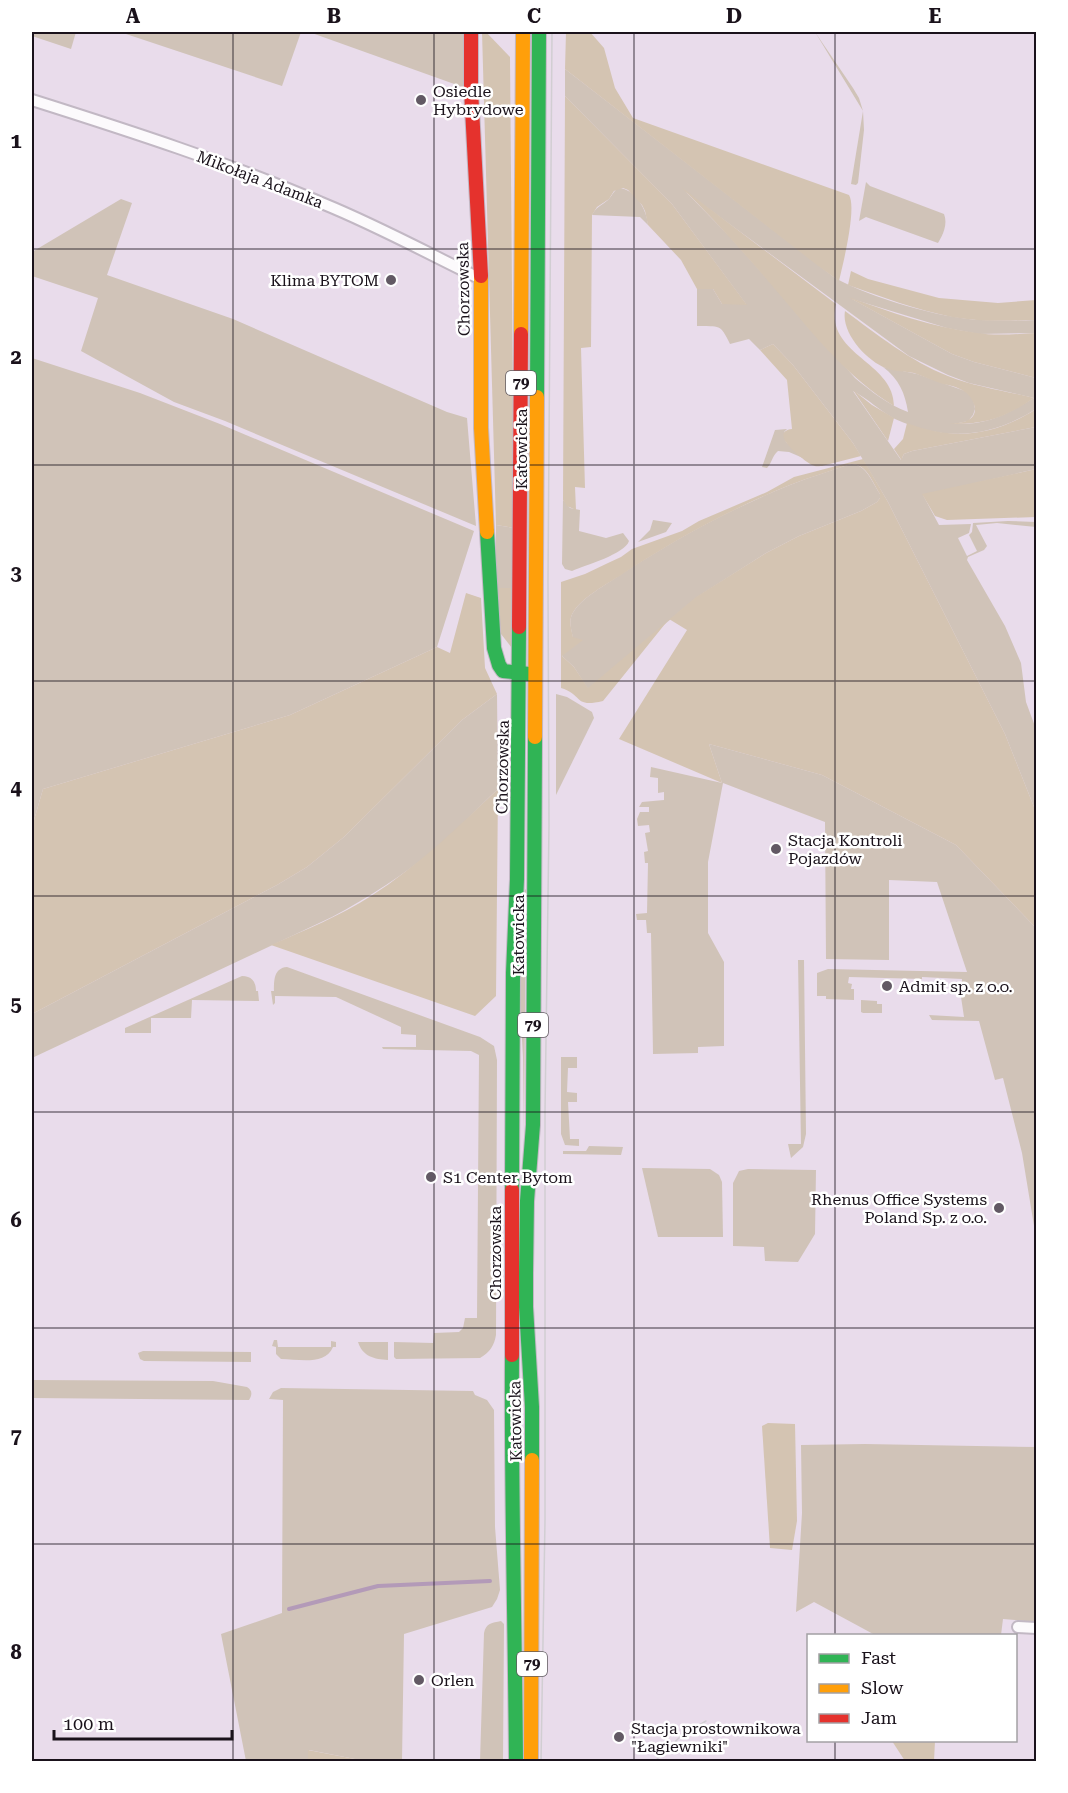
<svg xmlns="http://www.w3.org/2000/svg" width="1068" height="1793" viewBox="0 0 1068 1793" font-family="'Roboto Serif',serif">
<style>
.green{fill:#d0c3b8;fill-rule:evenodd}
.forest{fill:#d4c4b2;fill-rule:evenodd}
.lines{fill:none;stroke-linecap:round;stroke-linejoin:round}
.stream{stroke:#b39ab8;stroke-width:4}
.street-casing{stroke:#c2b8c4;stroke-width:14}
.fast-casing{stroke:#c2b8c4;stroke-width:16}
.slow-casing{stroke:#c2b8c4;stroke-width:16}
.jam-casing{stroke:#c2b8c4;stroke-width:16}
.street{stroke:#fcfafc;stroke-width:10}
.fast{stroke:#30b455;stroke-width:14}
.slow{stroke:#ff9f0a;stroke-width:14}
.jam{stroke:#e5322d;stroke-width:14}
.tram{stroke:#d1ced2;stroke-width:1.5}
.grid{fill:none;stroke:#1a121b;stroke-width:1.5;stroke-opacity:0.55}
.poi-dot{fill:#625964;stroke:#fff;stroke-width:2}
.labels{text-anchor:middle;stroke-width:5;stroke-linejoin:round;paint-order:stroke}
.shield{fill:#fff;stroke:#5f595f;stroke-width:1.5}
.shield-label{font-size:15px;font-weight:bold;fill:#1a121b}
.poi-label{font-size:16px;fill:#1a121b;stroke:#fff;text-anchor:start}
.street-label{font-size:16px;fill:#1a121b;stroke:#fff}
.neatline{fill:none;stroke:#1a121b;stroke-width:2}
.grid-label{font-size:20px;text-anchor:middle;font-weight:bold;fill:#1a121b}
</style>
<rect width="100%" height="100%" fill="#e9dceb"/>
<!-- green -->
<g class="green">
<path d="M32,32H76L71,49L32,36Z"/>
<path d="M120,32H301L282,86Z"/>
<path d="M309,32H471V90Z"/>
<path d="M815,32L853,88L859,98L863,111L864,130L858,183L856,185L851,184L863,111Z"/>
<path d="M565,69L835,278C872,298 939,318 981,320C999,321 1018,321 1036,320V333L979,334L947,328L852,299L952,354L974,362L1036,378V409C990,438 946,442 895,419C880,411 867,398 853,391L901,460L904,454L912,451L1036,427V469L923,495L939,525L971,524L969,533L958,538L967,556L977,551L969,535L972,532L973,523L1008,521L1036,522V527L997,523L976,525L987,546L984,550L968,557L967,560L1005,626L1021,663L1026,702L1036,729V812L1005,734L888,502L853,443L793,365L773,344L760,350L749,339L730,344C720,323 720,327 697,326V289H713L722,304H746L672,204L565,96ZM686,192L909,356L948,375L969,383L1034,398C1005,415 988,425 954,424L968,421L973,415L975,409L973,398L965,391L917,374L883,367C899,379 905,393 908,412C888,405 871,391 855,378L730,237Z"/>
<path d="M866,182L870,186L944,214C948,224 943,235 938,243L866,217L859,221Z"/>
<path d="M618,188C635,188 647,210 648,225L640,217L592,215C596,207 601,206 608,200C612,196 613,192 618,188Z"/>
<path d="M121,199L132,203L107,275L233,319L447,412L467,418L476,526L225,421L174,402L81,351L98,298L32,276V252Z"/>
<path d="M32,358L140,393L220,424L474,531L437,647L290,715L43,789L32,827Z"/>
<path d="M787,429L784,432L786,442L803,458L789,452L778,451C772,456 772,463 767,468L762,467L775,430Z"/>
<path d="M851,464C866,464 872,482 880,494V498L877,502L861,511L799,536L766,553L697,597L588,689L574,667L562,656L573,638C571,628 568,619 574,611C583,597 607,584 620,575C674,540 730,509 790,485C810,477 830,471 851,464Z"/>
<path d="M563,500L570,508L580,510L579,531L606,538L623,533L629,541C625,554 586,565 572,571L565,569L562,564Z"/>
<path d="M653,520L672,523L666,532L638,542L650,530Z"/>
<path d="M496,525L514,528L512,588H496Z"/>
<path d="M497,694L498,789C477,808 458,830 437,847C404,875 369,897 332,917L32,1058V1014L277,885L307,867L344,837L462,720Z"/>
<path d="M556,694L567,697L592,712L594,718L556,795Z"/>
<path d="M709,744L822,775L956,845L1036,928V1238L1022,1153L1003,1078L995,1080L979,1021L932,1020L929,1015L964,1017L961,997L962,979L922,977V979L849,977L848,983L852,984L851,989H854V1000L826,999V996H817V973L828,969L967,972L937,882L889,880V960L826,959L825,822L723,783L708,862V933L724,962V1046L698,1047V1053L653,1054L651,933H647L646,920H637L636,914L647,913L648,863H645L644,852L648,851L645,833L650,832L649,825L638,826L637,819L640,812H649V807H639L642,802L664,800V792L658,793V778L650,777L651,767L722,783Z"/>
<path d="M526,889L524,1135L523,1057L519,987L525,890Z"/>
<path d="M798,960H804L806,1134L803,1147L791,1158L788,1144H801Z"/>
<path d="M287,967L480,1037L494,1046L497,1060L496,1335C494,1346 490,1352 480,1358L396,1359L394,1357V1342L433,1343L434,1333L459,1332L463,1328L465,1318H477L479,1055L471,1051L383,1049L382,1047H416V1035L401,1034V1027L336,997L275,996V1003L273,1005L271,991H274C274,980 274,968 287,967Z"/>
<path d="M242,976C251,976 256,981 256,991H258L259,1001L192,1000L191,1018H151V1033H125V1028Z"/>
<path d="M861,1000L877,1001V1004H882V1013H863L861,1012Z"/>
<path d="M561,1057H577V1068H568L567,1092L577,1093V1102H568L570,1139H579V1146L565,1145L561,1134Z"/>
<path d="M589,1146L623,1147L621,1155L563,1154V1151H586Z"/>
<path d="M642,1168L710,1169L719,1175L722,1182L723,1237H658Z"/>
<path d="M748,1169L816,1170L815,1234L798,1262L765,1261L764,1247L733,1246V1183L739,1171Z"/>
<path d="M274,1340H277L278,1347H331V1341L336,1342V1347H333C325,1366 298,1359 281,1359L276,1354V1347L272,1346Z"/>
<path d="M358,1342H388V1360C374,1359 363,1357 358,1342Z"/>
<path d="M143,1351L251,1352V1362L144,1361L140,1359L138,1353Z"/>
<path d="M32,1380L213,1381L247,1387C253,1391 252,1395 249,1400L32,1398Z"/>
<path d="M281,1388L473,1391L475,1395L487,1400L494,1410L495,1527L500,1590L497,1599L492,1607L404,1634L402,1761H360L355,1759L309,1750L308,1761H246L221,1634L282,1613L283,1400L269,1399L273,1392Z"/>
<path d="M865,1444L1036,1447V1622L1003,1619L1001,1635H875L814,1602L796,1612L802,1513L801,1445Z"/>
<path d="M501,1621L504,1624L503,1761H480L484,1633C486,1623 492,1623 501,1621Z"/>
</g>
<!-- forest -->
<g class="forest">
<path d="M482,32H486L510,57L514,528L496,525Z"/>
<path d="M566,32H590L604,48L615,88L633,118L849,195C857,208 843,264 839,281L817,265L565,69Z"/>
<path d="M565,96L672,204L747,305L722,304L713,289H697L681,260L648,225L645,211L642,205L628,190L623,188L614,191L609,199L597,207L592,215L591,347L581,348L585,488L575,487L576,510L567,506L563,500Z"/>
<path d="M681,187L836,304C824,355 894,361 894,406C850,379 819,341 786,302C752,262 718,223 681,187Z"/>
<path d="M851,271L868,279L939,298L998,303L1036,300V320C1008,321 980,322 952,317C917,310 882,297 848,285Z"/>
<path d="M848,297C890,312 932,327 977,333C996,336 1017,334 1036,333V378L974,362L952,354Z"/>
<path d="M845,311C878,335 910,361 948,376C976,387 1006,391 1034,398C1006,417 985,425 950,424C955,423 964,423 968,420C982,413 972,395 962,390C955,386 947,385 940,383C931,380 923,376 914,373C905,371 895,372 886,368C867,361 841,333 845,311Z"/>
<path d="M773,344L793,365L853,443L861,456L822,466C817,466 817,467 812,465C803,460 767,432 792,429L787,380L760,350Z"/>
<path d="M853,390L872,405L894,418L888,441Z"/>
<path d="M1036,409V427L912,451L904,454L902,458V461L894,449L903,439L907,423C954,441 994,436 1036,409Z"/>
<path d="M863,459L888,502L1005,734L1036,812V928L956,845L822,775L709,744L722,783L619,739L687,630L669,619L603,701C573,708 584,695 561,688V582L585,574L608,563L621,557L632,549L682,531L699,521L767,492L794,477ZM851,464C867,464 872,482 880,494V498L877,502L861,511L799,536L766,553L696,597L588,688L574,667L562,656L583,640L573,637C571,628 568,619 574,611C583,597 607,584 621,575C674,540 731,509 790,485C810,477 831,471 851,464Z"/>
<path d="M1036,469V517L947,520L935,516L922,494Z"/>
<path d="M496,588H512V648L501,634Z"/>
<path d="M466,593L481,598L485,668L497,694L462,720L344,837L307,867L277,885L32,1014V827L43,789L290,715L437,647L450,653Z"/>
<path d="M498,789L496,996L475,1016L271,945C305,930 340,916 371,896C418,866 457,828 498,789Z"/>
<path d="M768,1423L795,1424L797,1521L792,1550L770,1548L762,1426Z"/>
<path d="M892,1741H935L934,1761H905Z"/>
<path d="M308,1750L355,1759L360,1761H308Z"/>
</g>
<g class="lines">
<!-- stream -->
<path class="stream" d="M289,1609L378,1586L490,1581"/>
<defs>
<g id="street">
<path d="M32,100C130,131 229,163 324,204C378,226 429,254 481,279"/>
<path d="M1018,1627L1036,1628"/>
</g>
<g id="fast">
<path d="M537,397L539,32"/>
<path d="M487,532L494,648L499,665L503,671L529,674"/>
<path d="M512,1190L513,973L517,879L519,627"/>
<path d="M512,1355C511,1491 515,1626 516,1762"/>
<path d="M532,1460V1407L526,1307V1273L527,1201L533,1125L535,737"/>
</g>
<g id="slow">
<path d="M481,276V428L487,532"/>
<path d="M521,334L523,32"/>
<path d="M535,737L537,397"/>
<path d="M531,1762L532,1460"/>
</g>
<g id="jam">
<path d="M471,32V90L481,276"/>
<path d="M519,627L521,334"/>
<path d="M512,1355V1190"/>
</g>
</defs>
<!-- street casing -->
<use href="#street" class="street-casing"/>
<!-- fast casing -->
<use href="#fast" class="fast-casing"/>
<!-- slow casing -->
<use href="#slow" class="slow-casing"/>
<!-- jam casing -->
<use href="#jam" class="jam-casing"/>
<!-- street -->
<use href="#street" class="street"/>
<!-- fast -->
<use href="#fast" class="fast"/>
<!-- slow -->
<use href="#slow" class="slow"/>
<!-- jam -->
<use href="#jam" class="jam"/>
<!-- tram -->
<g class="tram">
<path d="M541,1762L545,1520V1112L549,825L548,581L552,32"/>
<path d="M654,1762L681,1736L706,1721"/>
</g>
</g>
<!-- grid -->
<path class="grid" d="M233,32V1762M434,32V1762M634,32V1762M835,32V1636M32,249H1036M32,465H1036M32,681H1036M32,896H1036M32,1112H1036M32,1328H1036M32,1544H1036M835,1740V1762"/>
<!-- markers -->
<g class="poi-dot">
<circle cx="421" cy="100" r="6"/>
<circle cx="391" cy="280" r="6"/>
<circle cx="776" cy="849" r="6"/>
<circle cx="887" cy="986" r="6"/>
<circle cx="431" cy="1177" r="6"/>
<circle cx="999" cy="1208" r="6"/>
<circle cx="419" cy="1680" r="6"/>
<circle cx="619" cy="1737" r="6"/>
</g>
<g class="labels">
<!-- shield labels -->
<g class="shield">
<rect x="506" y="371" width="30" height="24" rx="4.5"/>
<rect x="518" y="1013" width="30" height="24" rx="4.5"/>
<rect x="517" y="1652" width="30" height="24" rx="4.5"/>
</g>
<g class="shield-label">
<text x="521" y="388">79</text>
<text x="533" y="1030">79</text>
<text x="532" y="1669">79</text>
</g>
<!-- poi labels -->
<g class="poi-label">
<text x="433" y="97">Osiedle<tspan x="433" dy="18">Hybrydowe</tspan></text>
<text x="379" y="286" text-anchor="end">Klima BYTOM</text>
<text x="788" y="846">Stacja Kontroli<tspan x="788" dy="18">Pojazdów</tspan></text>
<text x="899" y="992">Admit sp. z o.o.</text>
<text x="443" y="1183">S1 Center Bytom</text>
<text x="987" y="1205" text-anchor="end">Rhenus Office Systems<tspan x="987" dy="18">Poland Sp. z o.o.</tspan></text>
<text x="431" y="1686">Orlen</text>
<text x="631" y="1734">Stacja prostownikowa<tspan x="631" dy="18">"Łagiewniki"</tspan></text>
</g>
<!-- street labels -->
<g class="street-label">
<text transform="translate(260 179) rotate(21)" y="6">Mikołaja Adamka</text>
<text transform="translate(463 289) rotate(-91)" y="6">Chorzowska</text>
<text transform="translate(521 449) rotate(-90)" y="6">Katowicka</text>
<text transform="translate(502 767) rotate(-89)" y="6">Chorzowska</text>
<text transform="translate(518 935) rotate(-90)" y="6">Katowicka</text>
<text transform="translate(495 1253) rotate(-90)" y="6">Chorzowska</text>
<text transform="translate(515 1421) rotate(-91)" y="6">Katowicka</text>
</g>
</g>
<!-- border -->
<rect width="1068" height="1793" fill="none" stroke="#ffffff" stroke-width="66"/>
<!-- legend -->
<rect x="807" y="1634" width="210" height="108" fill="#ffffff" stroke="#a3a0a4" stroke-width="1.5"/>
<rect x="819" y="1654" width="30" height="9" fill="#30b455" stroke="#a3a0a4" stroke-width="1.5"/>
<text x="861" y="1664" font-size="18" fill="#1a121b">Fast</text>
<rect x="819" y="1684" width="30" height="9" fill="#ff9f0a" stroke="#a3a0a4" stroke-width="1.5"/>
<text x="861" y="1694" font-size="18" fill="#1a121b">Slow</text>
<rect x="819" y="1714" width="30" height="9" fill="#e5322d" stroke="#a3a0a4" stroke-width="1.5"/>
<text x="861" y="1724" font-size="18" fill="#1a121b">Jam</text>
<!-- scale -->
<path d="M54 1730v9h178v-9" fill="none" stroke="#1a121b" stroke-width="3"/>
<text x="63" y="1730" font-size="18" fill="#1a121b" stroke="#ffffff" stroke-width="4.5" paint-order="stroke">100 m</text>
<rect x="33" y="33" width="1002" height="1727" class="neatline"/>
<g class="grid-label">
<text x="133" y="23">A</text>
<text x="334" y="23">B</text>
<text x="534" y="23">C</text>
<text x="734" y="23">D</text>
<text x="935" y="23">E</text>
<text x="16" y="148">1</text>
<text x="16" y="364">2</text>
<text x="16" y="580">3</text>
<text x="16" y="795">4</text>
<text x="16" y="1011">5</text>
<text x="16" y="1227">6</text>
<text x="16" y="1443">7</text>
<text x="16" y="1659">8</text>
</g>
</svg>
